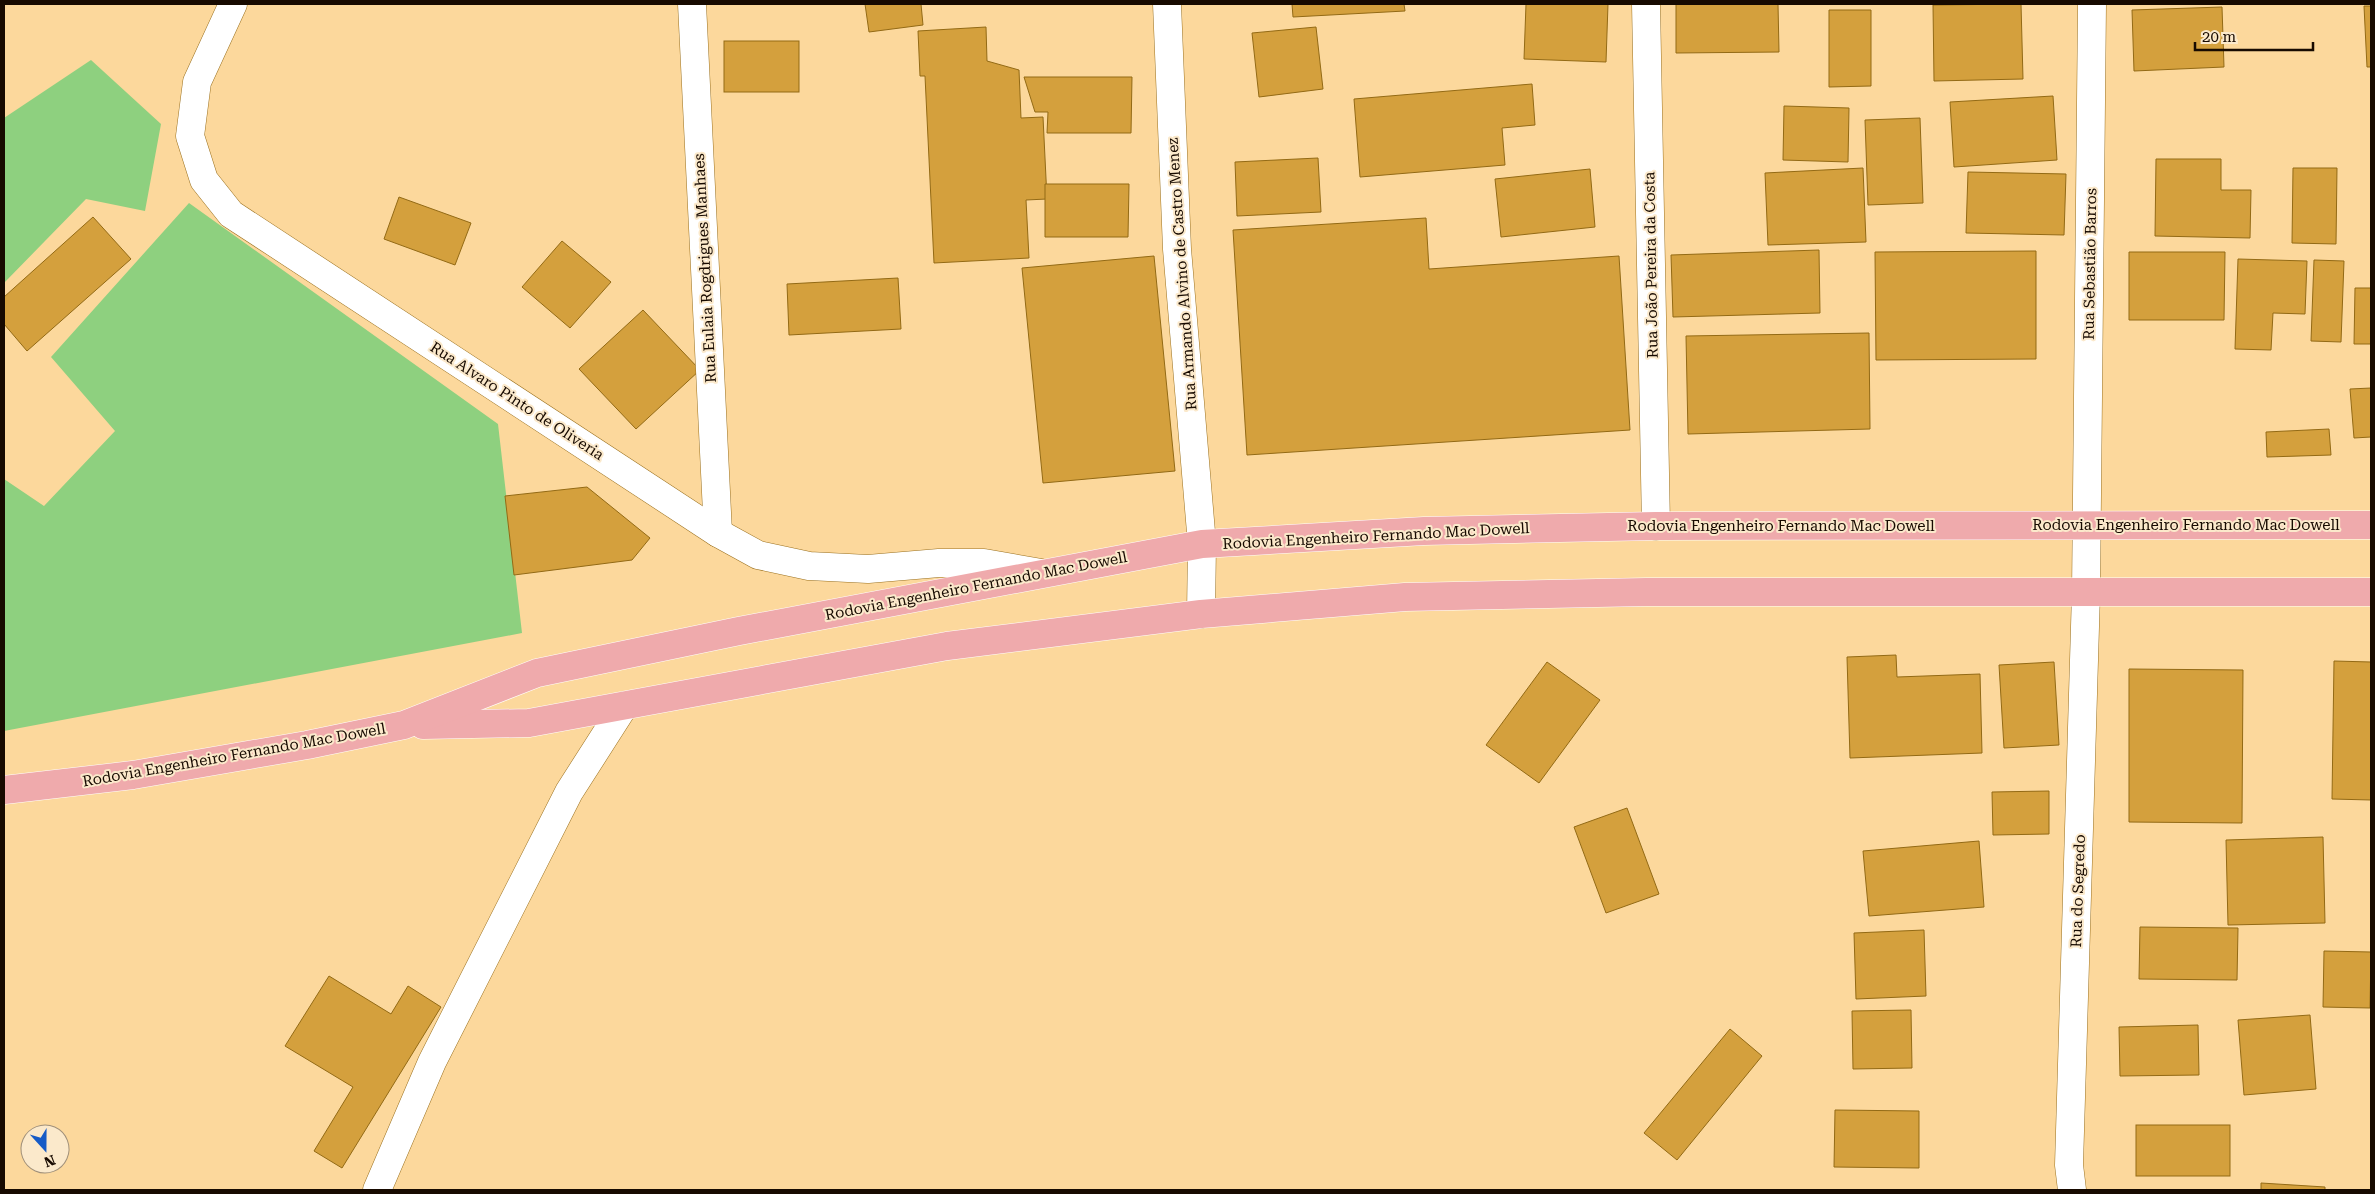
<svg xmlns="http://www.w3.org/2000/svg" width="2375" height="1194" viewBox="0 0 2375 1194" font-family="'Roboto Serif',serif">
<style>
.green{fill:#8ed07f}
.building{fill:#d4a03d;stroke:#936a15}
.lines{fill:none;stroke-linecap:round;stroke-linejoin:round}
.minor-casing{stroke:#9b711f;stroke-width:29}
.major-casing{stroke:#fff;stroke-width:29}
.minor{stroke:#fff;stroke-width:28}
.major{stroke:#efaaac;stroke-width:28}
.labels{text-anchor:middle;stroke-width:4;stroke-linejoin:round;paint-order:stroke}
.street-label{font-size:15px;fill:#170a00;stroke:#fbe9cb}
</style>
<rect width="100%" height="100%" fill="#fcd89c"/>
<!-- green -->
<g class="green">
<path d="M91,60L161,124L145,211L86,199L4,283V118Z"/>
<path d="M189,203L498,424L522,633L4,731V479L44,506L115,431L51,357Z"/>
</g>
<!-- building -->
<g class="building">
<path d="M865,4H921L923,25L869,32Z"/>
<path d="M1292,4H1404L1405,11L1293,17Z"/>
<path d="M1526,4H1608L1606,62L1524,59Z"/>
<path d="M1676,4H1778L1779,52L1676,53Z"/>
<path d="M2021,4L2023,79L1934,81L1933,5Z"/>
<path d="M2364,6H2371V67H2367Z"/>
<path d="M2222,7L2224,67L2134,71L2132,10Z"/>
<path d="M1829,10H1871V86L1829,87Z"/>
<path d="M986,27L987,61L1019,70L1021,118L1043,117L1047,199L1026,200L1029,258L934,263L925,76H920L918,31Z"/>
<path d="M1316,27L1323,89L1259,97L1252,33Z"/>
<rect x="724" y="41" width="75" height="51"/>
<path d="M1024,77H1132L1131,133H1047L1048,112H1035Z"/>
<path d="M1532,84L1535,125L1502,128L1505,165L1360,177L1354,99Z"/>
<path d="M2053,96L2057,160L1954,167L1950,102Z"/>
<path d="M1784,106L1849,108L1848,162L1783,160Z"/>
<path d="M1920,118L1923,203L1868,205L1865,120Z"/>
<path d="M1318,158L1321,212L1237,216L1235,162Z"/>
<path d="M2156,159H2221V190H2251L2250,238L2155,236Z"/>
<path d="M1863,168L1866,242L1768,245L1765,173Z"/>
<path d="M2293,168H2337L2336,244L2292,243Z"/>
<path d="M1590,169L1595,227L1501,237L1495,179Z"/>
<path d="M1968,172L2066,174L2064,235L1966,233Z"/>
<path d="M1045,184H1129L1128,237H1045Z"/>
<path d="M399,197L471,223L455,265L384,239Z"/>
<path d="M93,217L131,259L27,351L4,324V297Z"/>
<path d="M1426,218L1429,269L1619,256L1630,430L1247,455L1233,230Z"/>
<path d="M562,241L611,282L570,328L522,287Z"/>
<path d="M1819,250L1820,313L1673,317L1671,255Z"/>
<path d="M2036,251V359L1876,360L1875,252Z"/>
<path d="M2129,252H2225L2224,320H2129Z"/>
<path d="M1154,256L1175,471L1043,483L1022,268Z"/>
<path d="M2238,259L2307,261L2305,314L2273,313L2271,350L2235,349Z"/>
<path d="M2314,260L2344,261L2341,342L2311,341Z"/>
<path d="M898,278L901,329L789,335L787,284Z"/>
<path d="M2355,288H2371V344H2354Z"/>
<path d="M643,310L700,370L636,429L579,369Z"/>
<path d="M1869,333L1870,429L1688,434L1686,336Z"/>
<path d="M2371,388V437L2354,438L2350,389Z"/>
<path d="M2329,429L2331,455L2267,457L2266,432Z"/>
<path d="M587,487L650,538L632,560L514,575L505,496Z"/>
<path d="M1896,655L1897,677L1980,674L1982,753L1850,758L1847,657Z"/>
<path d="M2334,661L2371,662V800L2332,799Z"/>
<path d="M1547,662L1600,700L1539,783L1486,745Z"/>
<path d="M2054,662L2059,745L2004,748L1999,665Z"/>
<path d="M2129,669L2243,670L2242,823L2129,822Z"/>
<path d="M2049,791V834L1993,835L1992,792Z"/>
<path d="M1627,808L1659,894L1606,913L1574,827Z"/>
<path d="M2323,837L2325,923L2228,925L2226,840Z"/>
<path d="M1979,841L1984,907L1869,916L1863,851Z"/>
<path d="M2140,927L2238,928L2237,980L2139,979Z"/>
<path d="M1924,930L1926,996L1856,999L1854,933Z"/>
<path d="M2324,951L2371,952L2370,1008L2323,1007Z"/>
<path d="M329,976L391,1014L408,986L441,1007L342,1168L314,1151L353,1087L285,1046Z"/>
<path d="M1911,1010L1912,1068L1853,1069L1852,1011Z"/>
<path d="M2310,1015L2316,1089L2244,1095L2238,1020Z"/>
<path d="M2198,1025L2199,1075L2120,1076L2119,1027Z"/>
<path d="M1730,1029L1762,1056L1677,1160L1644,1133Z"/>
<path d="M1835,1110L1919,1111V1168L1834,1167Z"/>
<rect x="2136" y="1125" width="94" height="51"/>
<path d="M2261,1183L2325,1187V1190H2261Z"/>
</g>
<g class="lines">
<defs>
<g id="minor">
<path d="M233,4L197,82L190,136L204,180L231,214L718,533L758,555L809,566L868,569L939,563H984L1041,573"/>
<path d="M692,4L718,533"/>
<path d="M1167,4L1177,249L1202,544L1201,614"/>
<path d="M1646,4L1656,526"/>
<path d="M377,1190L432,1062L569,792L624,706"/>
<path d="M2072,1190L2069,1165L2086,593L2092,4"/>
</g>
<g id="major">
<path d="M423,725L529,723L947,646L1201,614L1405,597L1646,592H2371"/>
<path d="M4,790L133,775L307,745L404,725L537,673L739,631L1202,544L1424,531L1656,526L2371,525"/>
</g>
</defs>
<!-- minor casing -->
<use href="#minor" class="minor-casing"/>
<!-- major casing -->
<use href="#major" class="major-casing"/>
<!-- minor -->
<use href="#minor" class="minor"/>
<!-- major -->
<use href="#major" class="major"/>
</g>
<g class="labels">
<!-- street labels -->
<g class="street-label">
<text transform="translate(2090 264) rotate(-89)" y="5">Rua Sebastião Barros</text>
<text transform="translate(1651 265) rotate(-91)" y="5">Rua João Pereira da Costa</text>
<text transform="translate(705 268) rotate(-93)" y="5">Rua Eulaia Rogdrigues Manhaes</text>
<text transform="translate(1182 274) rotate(-94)" y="5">Rua Armando Alvino de Castro Menez</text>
<text transform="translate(517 401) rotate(33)" y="5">Rua Alvaro Pinto de Oliveria</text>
<text x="2186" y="530">Rodovia Engenheiro Fernando Mac Dowell</text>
<text x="1781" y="531">Rodovia Engenheiro Fernando Mac Dowell</text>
<text transform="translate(1376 536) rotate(-3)" y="5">Rodovia Engenheiro Fernando Mac Dowell</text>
<text transform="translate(976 586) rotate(-11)" y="5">Rodovia Engenheiro Fernando Mac Dowell</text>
<text transform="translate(234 755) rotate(-10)" y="5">Rodovia Engenheiro Fernando Mac Dowell</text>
<text transform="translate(2078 891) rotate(-88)" y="5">Rua do Segredo</text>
</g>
</g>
<!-- border -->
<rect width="2375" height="1194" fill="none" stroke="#170a00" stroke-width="10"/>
<!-- north arrow -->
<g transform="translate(45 1149) rotate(159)"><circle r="24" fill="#fbe9cb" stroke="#a0907a"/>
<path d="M0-4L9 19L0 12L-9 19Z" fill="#165bc6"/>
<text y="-8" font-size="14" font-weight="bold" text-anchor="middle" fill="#170a00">N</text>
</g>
<!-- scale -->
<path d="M2195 42v8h118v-8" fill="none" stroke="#170a00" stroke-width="2.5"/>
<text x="2202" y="42" font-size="15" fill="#170a00" stroke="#fbe9cb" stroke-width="4" paint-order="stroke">20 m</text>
</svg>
